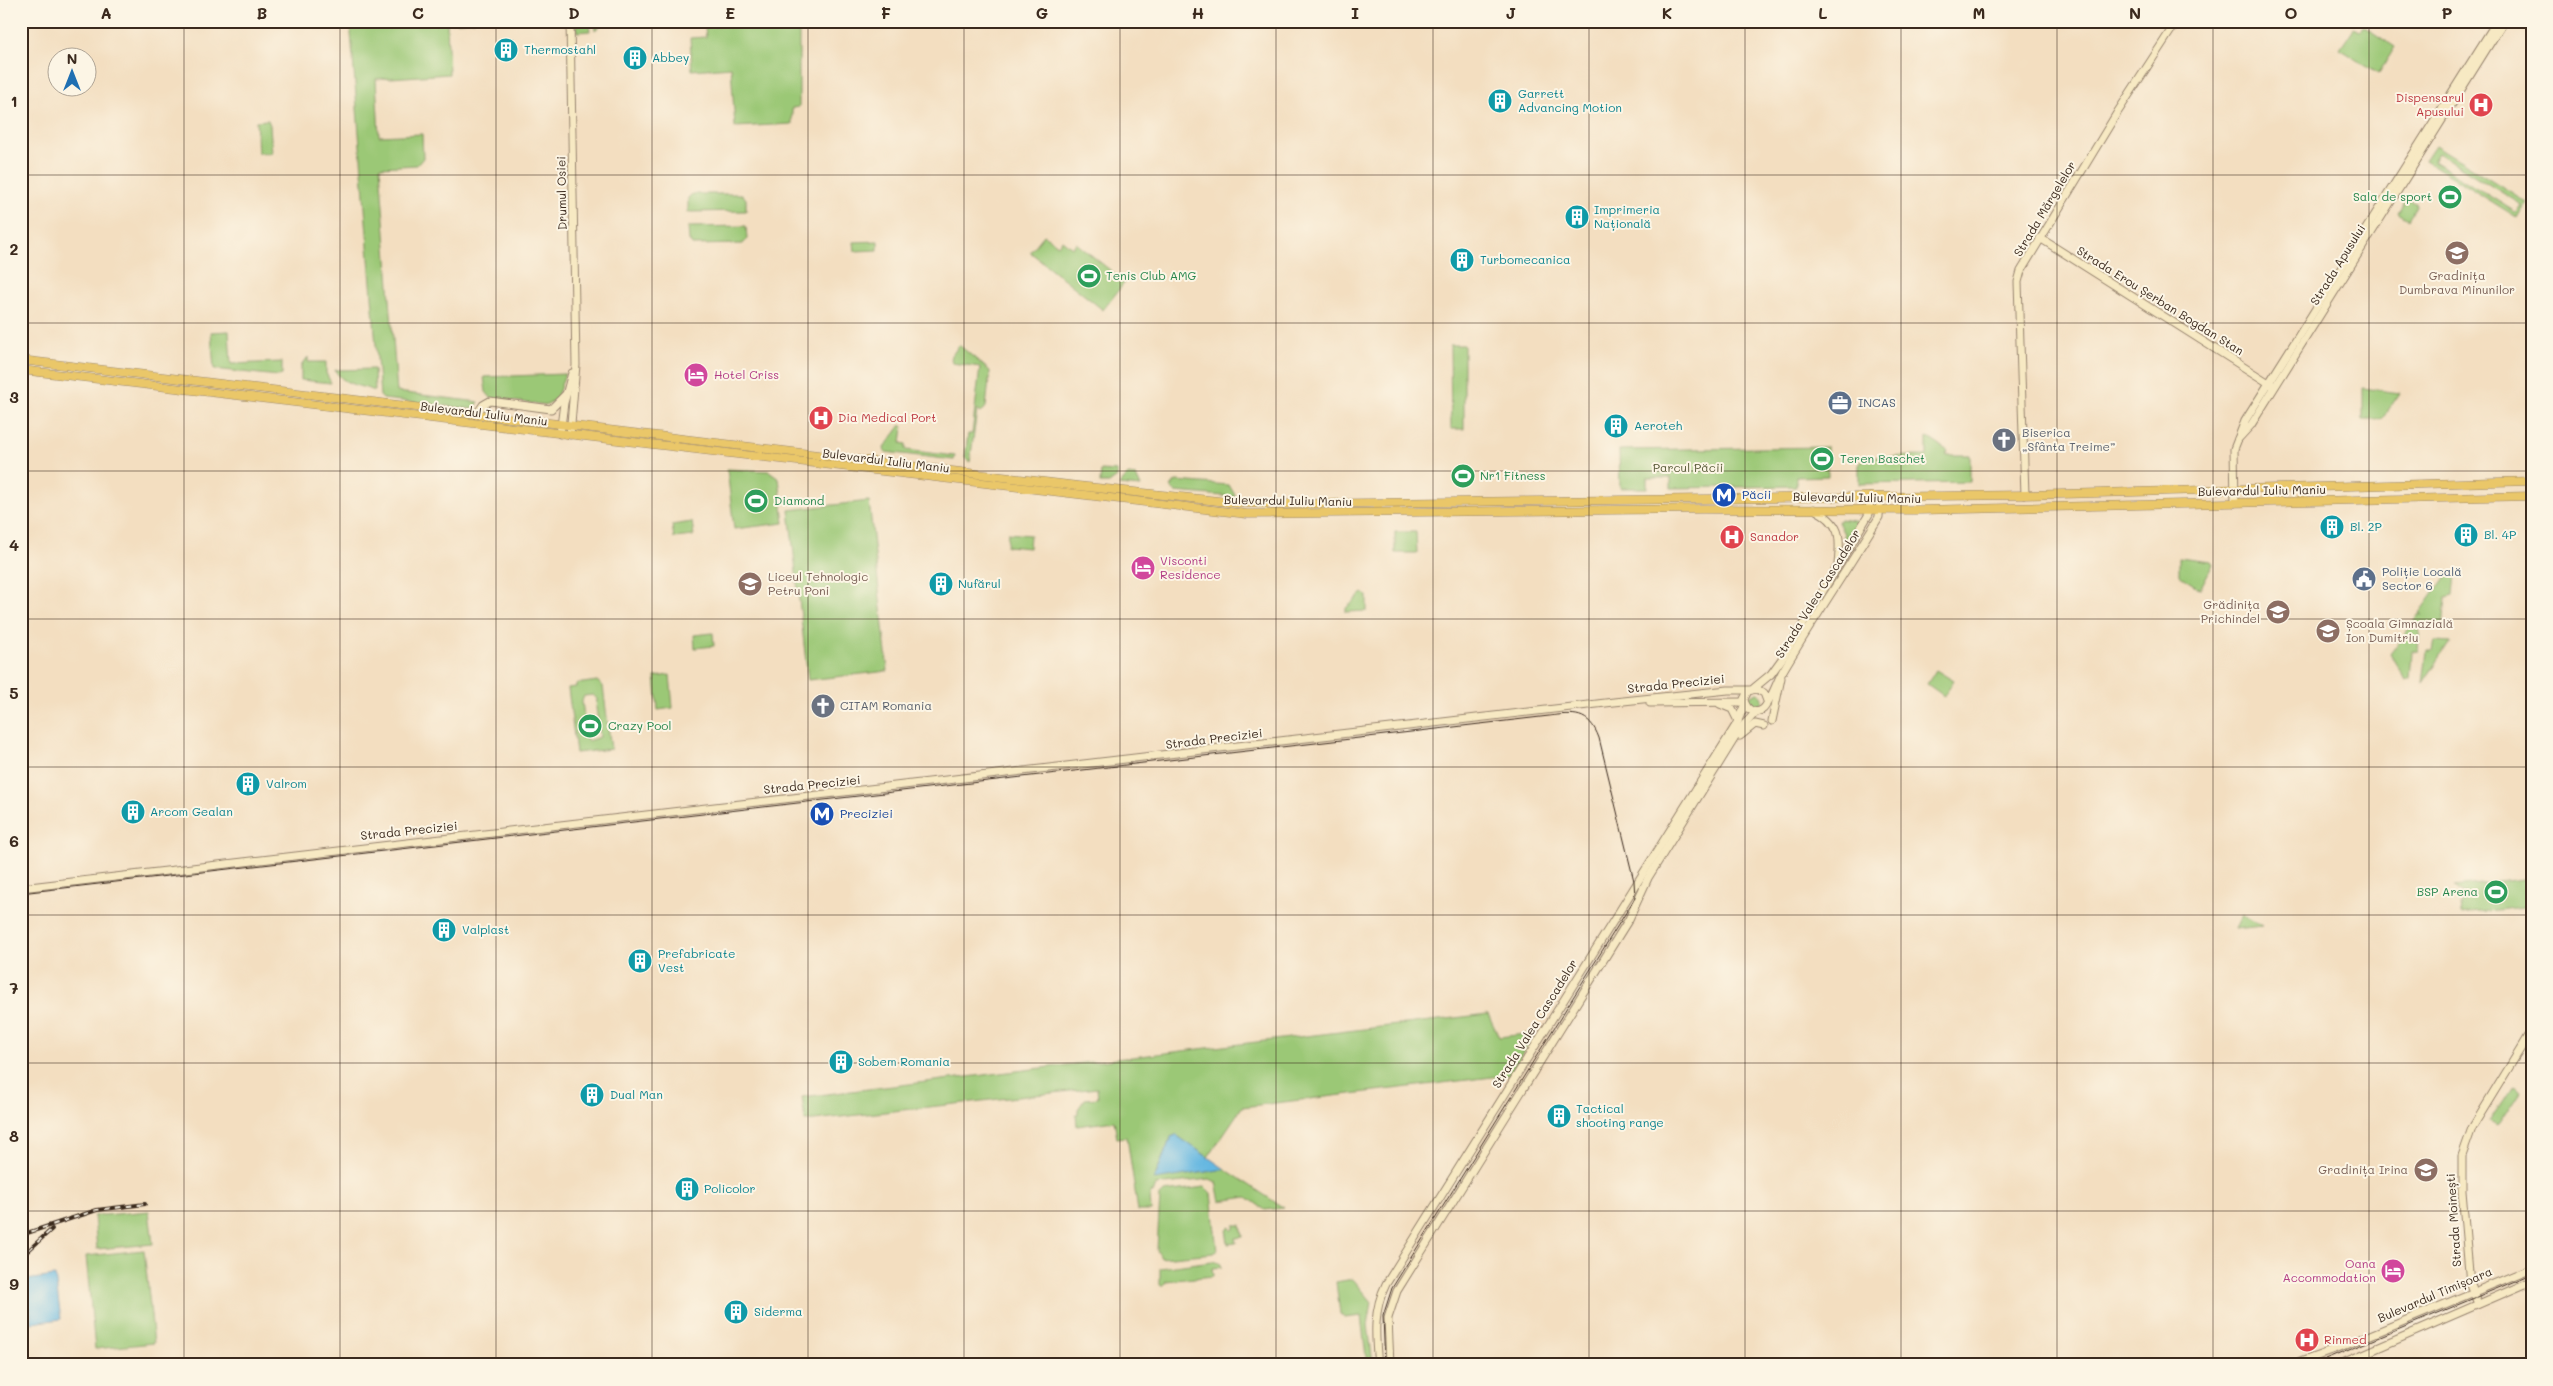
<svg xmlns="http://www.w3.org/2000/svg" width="2553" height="1386" viewBox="0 0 2553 1386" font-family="Mali,sans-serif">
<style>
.green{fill:#9bc876;stroke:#6b794a;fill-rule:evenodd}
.water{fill:#65b7e1;stroke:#507080}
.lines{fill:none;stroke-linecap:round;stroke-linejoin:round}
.secondary-casing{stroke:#97846f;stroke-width:9}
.primary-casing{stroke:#97846f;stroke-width:9}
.secondary{stroke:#f7e9c3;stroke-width:7}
.primary{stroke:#eac769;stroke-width:8}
.tram{stroke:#3b2a1e;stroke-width:1}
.rail-casing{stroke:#3b2a1e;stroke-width:4}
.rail{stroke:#fcf5e5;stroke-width:2;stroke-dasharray:5.5;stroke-linecap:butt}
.grid{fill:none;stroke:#3b2a1e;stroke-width:1;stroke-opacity:0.55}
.labels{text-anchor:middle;stroke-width:4;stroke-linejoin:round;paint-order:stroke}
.culture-label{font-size:12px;fill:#0d838f;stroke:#fcf5e5;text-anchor:start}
.health-label{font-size:12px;fill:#be3a42;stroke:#fcf5e5;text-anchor:start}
.street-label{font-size:12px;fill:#3b2a1e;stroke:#fcf5e5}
.leisure-label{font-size:12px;fill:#27864d;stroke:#fcf5e5;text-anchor:start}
.education-label{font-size:12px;fill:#785e54;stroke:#fcf5e5;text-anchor:start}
.hotel-label{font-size:12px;fill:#b23c85;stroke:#fcf5e5;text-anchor:start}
.service-label{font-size:12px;fill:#4e5e75;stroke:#fcf5e5;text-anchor:start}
.worship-label{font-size:12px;fill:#5b616d;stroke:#fcf5e5;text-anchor:start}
.park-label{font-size:12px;fill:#585938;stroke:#fcf5e5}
.transit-label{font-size:12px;fill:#164399;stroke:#fcf5e5;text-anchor:start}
.neatline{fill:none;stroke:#3b2a1e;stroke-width:2}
.grid-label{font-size:16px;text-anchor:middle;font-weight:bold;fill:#3b2a1e}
</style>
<rect width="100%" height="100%" fill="#fcf5e5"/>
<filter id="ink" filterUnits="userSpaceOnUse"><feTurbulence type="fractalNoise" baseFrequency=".02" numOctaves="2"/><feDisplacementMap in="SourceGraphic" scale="10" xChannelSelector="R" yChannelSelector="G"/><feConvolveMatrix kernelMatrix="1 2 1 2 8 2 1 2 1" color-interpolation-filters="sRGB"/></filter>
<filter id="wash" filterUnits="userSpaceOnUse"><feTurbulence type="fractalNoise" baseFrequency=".0096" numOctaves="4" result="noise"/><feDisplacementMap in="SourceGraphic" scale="20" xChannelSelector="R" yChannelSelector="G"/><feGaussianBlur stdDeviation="1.12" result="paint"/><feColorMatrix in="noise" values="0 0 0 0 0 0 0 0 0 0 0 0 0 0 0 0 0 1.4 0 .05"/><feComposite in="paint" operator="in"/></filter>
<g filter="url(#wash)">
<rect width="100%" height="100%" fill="#f3dec0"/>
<!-- green -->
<g class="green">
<path d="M350,21H474L447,23L449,74L376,79L379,136L422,134L423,158L417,165L380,167L397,392L479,402L474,409L383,399L380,396Z"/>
<path d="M577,21H600V26L595,30L594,23L589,24L590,31L577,32Z"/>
<path d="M722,21H799V107L792,108V124L735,127L731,67L692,70L690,38L706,37L705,27L722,26Z"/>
<path d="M2363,26L2395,47L2379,73L2340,49L2354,28L2360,31Z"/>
<path d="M268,120L270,125L272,153H258L256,121Z"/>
<path d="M2435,145L2527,202L2518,218L2425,160ZM2438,153L2522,205L2517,213L2433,161Z"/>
<path d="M692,194H742L746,199V211L688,212V198Z"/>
<path d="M2407,198L2417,204L2408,219L2398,213Z"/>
<path d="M746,226L747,239L743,244L692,245L689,240L688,227Z"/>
<path d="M1044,235L1058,245L1062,240L1072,248L1076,243L1125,282L1103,310L1030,252Z"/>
<path d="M878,241V250L855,251L854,242Z"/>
<path d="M229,331L231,364L282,362V375L278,376L214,369L211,332Z"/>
<path d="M959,345L990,371L986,407L981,413L977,410L970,462L965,458L968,434H972L980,367L952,363L951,357Z"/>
<path d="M1450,345H1464V429H1451Z"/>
<path d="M308,357V362H326V373L331,383L301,380V366Z"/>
<path d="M374,369L375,391C360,385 344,386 335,370Z"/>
<path d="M565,374L557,397L548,405L492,399L486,392L484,377Z"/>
<path d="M2363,388L2400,393L2382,419H2363Z"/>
<path d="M901,425L903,427L901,443L906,444V450L955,456L954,460L885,452L884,448Z"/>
<path d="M1927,437L1948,451L1946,455H1970V482L1859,484V465L1865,457L1927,456Z"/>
<path d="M1827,447L1828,476L1796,477V486L1671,488V478H1647V488H1620L1619,450Z"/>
<path d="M727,469L769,471L779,478L784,523L734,529Z"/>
<path d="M1101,470L1117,471V477L1109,483H1100Z"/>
<path d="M1128,475L1136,476L1141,487L1119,485Z"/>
<path d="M1176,481L1229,485L1236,497L1175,492L1171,487Z"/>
<path d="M869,501L888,671L808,680L789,510Z"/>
<path d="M1840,519L1860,522L1844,548V534L1838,522Z"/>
<path d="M692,522L694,536L674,538L672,525Z"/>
<path d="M1395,532H1416L1417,553H1395Z"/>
<path d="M1008,533L1030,535L1029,548L1007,546Z"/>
<path d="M2179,557L2211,561L2213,564L2200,589L2179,575Z"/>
<path d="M2449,572L2455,573L2453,595L2446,597L2443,629L2435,624V627H2420L2418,651H2412L2410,679L2406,681L2390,654L2420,614L2423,615L2420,613Z"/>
<path d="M1363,593L1367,596V611L1346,612V608Z"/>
<path d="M713,633L714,646L695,648L694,635Z"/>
<path d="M2435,641L2450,642L2423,683L2427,651H2433Z"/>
<path d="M1936,670L1954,681L1944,696L1927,684Z"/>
<path d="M670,675L673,708L658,710L655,677Z"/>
<path d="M597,681L603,686L611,749L576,753L568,688L576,687V684ZM593,695L597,699L596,708L600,737L587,741L582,701L584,696Z"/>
<circle cx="1756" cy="700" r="7"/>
<path d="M2532,878V906L2461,914L2460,904L2466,896L2454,887Z"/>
<path d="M2242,915L2262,926L2235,929Z"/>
<path d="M1488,1014L1499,1037L1535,1033L1509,1075L1242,1107L1208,1157L1176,1135L1171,1137L1154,1179L1225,1169L1284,1208L1265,1210L1247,1197L1220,1201L1216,1182L1210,1179L1156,1185L1153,1193L1150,1192L1151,1211H1138L1127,1137L1117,1138L1114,1121L1077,1126L1076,1115H1078V1109L1085,1099L1098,1098L1097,1088L805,1121L802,1097Z"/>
<path d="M2513,1086L2520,1091L2497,1126L2490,1122Z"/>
<path d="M1205,1187L1211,1193L1217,1251L1214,1253L1161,1258L1157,1250L1160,1196L1164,1192Z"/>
<path d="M149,1211L153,1244L97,1249L94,1216Z"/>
<path d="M1234,1225H1241L1243,1237L1235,1238L1236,1243L1228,1244L1226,1229L1230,1226L1231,1229H1234Z"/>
<path d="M144,1250L154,1343L95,1349L86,1256Z"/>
<path d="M1212,1261L1220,1263L1222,1267L1212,1268L1213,1276L1166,1281L1164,1285H1160V1268Z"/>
<path d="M1353,1279L1372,1302L1368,1325L1373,1365H1367L1361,1316L1345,1318L1340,1314L1336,1282Z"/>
</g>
<!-- water -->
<g class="water">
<path d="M1176,1135L1225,1169L1154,1180L1171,1137Z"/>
<path d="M55,1276L61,1319L32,1323L26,1280Z"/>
</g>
</g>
<g filter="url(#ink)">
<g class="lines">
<defs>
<g id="secondary">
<path d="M2040,238L2272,385"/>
<path d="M476,415L483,405L490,401L551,409L566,394"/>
<path d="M560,434L564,403L572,373"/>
<path d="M570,435L576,365L570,21"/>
<path d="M2238,439L2251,425L2504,21"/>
<path d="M2025,495L2018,282L2021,271L2117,113L2177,21"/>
<path d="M2235,503L2234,449L2245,421L2497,21"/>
<path d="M1814,509C1841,523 1841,536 1838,564"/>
<path d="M1754,688L1771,674L1784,656L1869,514L1870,497"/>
<path d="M1767,701L1764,693L1756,689L1748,691L1744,699C1745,708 1754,716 1763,709C1770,703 1778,678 1784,669C1815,617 1848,568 1879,517L1880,497"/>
<path d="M1650,703L1744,702"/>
<path d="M1720,704L1732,709L1738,721"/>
<path d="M1772,721L1781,678"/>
<path d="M1740,736L1755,724L1764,726"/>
<path d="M21,888L1614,702L1728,690H1751"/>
<path d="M2478,1304L2470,1284L2462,1191V1156L2472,1128L2532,1030"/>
<path d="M1378,1365C1375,1336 1373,1310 1386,1284L1736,725L1745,704"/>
<path d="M1390,1365L1388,1318L1397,1291L1629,919L1648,878L1741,728L1756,712"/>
<path d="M2292,1365L2334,1350L2532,1268"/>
<path d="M2338,1365L2532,1281"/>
</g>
<g id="primary">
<path d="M21,360L1078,486L1237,503L1288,504L2025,495L2532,481"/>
<path d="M21,370L1247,514L1702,509L1919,510L2532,496"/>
</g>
</defs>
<!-- secondary casing -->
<use href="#secondary" class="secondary-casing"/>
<!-- primary casing -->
<use href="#primary" class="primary-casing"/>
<!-- secondary -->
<use href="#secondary" class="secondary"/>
<!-- primary -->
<use href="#primary" class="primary"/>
<!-- tram -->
<g class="tram">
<path d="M21,893L1549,716C1574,713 1589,711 1599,738L1634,881L1635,898L1392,1288L1383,1316L1385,1365"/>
<path d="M2313,1365L2532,1274"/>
</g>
<defs>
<g id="rail">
<path d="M21,1235L97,1210L145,1204"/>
<path d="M21,1257L52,1229"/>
</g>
</defs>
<!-- rail casing -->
<use href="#rail" class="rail-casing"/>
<!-- rail -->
<use href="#rail" class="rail"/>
</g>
</g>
<!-- grid -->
<path class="grid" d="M184,21V1365M340,21V1365M496,21V1365M652,21V1365M808,21V1365M964,21V1365M1120,21V1365M1276,21V1365M1433,21V1365M1589,21V1365M1745,21V1365M1901,21V1365M2057,21V1365M2213,21V1365M2369,21V1365M21,175H2532M21,323H2532M21,471H2532M21,619H2532M21,767H2532M21,915H2532M21,1063H2532M21,1211H2532"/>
<!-- icons -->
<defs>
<symbol id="building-disc" viewBox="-11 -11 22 22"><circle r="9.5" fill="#0f9aa8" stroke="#fcf5e5"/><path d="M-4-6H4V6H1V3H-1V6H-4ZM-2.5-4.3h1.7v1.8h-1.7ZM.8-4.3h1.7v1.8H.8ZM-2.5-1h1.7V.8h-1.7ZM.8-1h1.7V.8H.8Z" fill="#fff"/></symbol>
<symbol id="hospital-disc" viewBox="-11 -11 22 22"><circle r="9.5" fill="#e0444e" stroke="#fcf5e5"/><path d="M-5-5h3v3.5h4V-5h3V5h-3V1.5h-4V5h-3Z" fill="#fff"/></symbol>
<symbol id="stadium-disc" viewBox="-11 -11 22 22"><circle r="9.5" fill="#2e9e5b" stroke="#fcf5e5"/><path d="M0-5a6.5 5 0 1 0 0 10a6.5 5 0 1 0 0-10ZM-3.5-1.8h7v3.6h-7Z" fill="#fff"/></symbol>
<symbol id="school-disc" viewBox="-11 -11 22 22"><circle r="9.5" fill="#8d6e63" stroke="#fcf5e5"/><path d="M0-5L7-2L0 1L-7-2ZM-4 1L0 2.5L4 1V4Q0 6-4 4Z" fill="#fff"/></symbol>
<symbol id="hotel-disc" viewBox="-11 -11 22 22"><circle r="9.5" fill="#d1479c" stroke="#fcf5e5"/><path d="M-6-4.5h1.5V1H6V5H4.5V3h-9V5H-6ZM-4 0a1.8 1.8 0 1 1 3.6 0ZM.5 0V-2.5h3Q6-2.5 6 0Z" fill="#fff"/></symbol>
<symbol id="office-disc" viewBox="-11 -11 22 22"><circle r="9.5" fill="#5c6f8a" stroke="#fcf5e5"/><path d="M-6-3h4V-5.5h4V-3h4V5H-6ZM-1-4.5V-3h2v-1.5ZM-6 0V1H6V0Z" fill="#fff"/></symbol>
<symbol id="church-disc" viewBox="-11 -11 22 22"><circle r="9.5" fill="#6b7280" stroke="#fcf5e5"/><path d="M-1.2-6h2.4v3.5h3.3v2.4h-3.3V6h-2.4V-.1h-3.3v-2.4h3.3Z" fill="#fff"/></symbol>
<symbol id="metro-disc" viewBox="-11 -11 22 22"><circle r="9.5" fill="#1a4fb4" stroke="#fcf5e5"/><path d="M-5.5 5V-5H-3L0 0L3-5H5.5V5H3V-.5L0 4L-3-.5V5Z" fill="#fff"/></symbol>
<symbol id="civic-disc" viewBox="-11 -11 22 22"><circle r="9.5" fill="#5c6f8a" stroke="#fcf5e5"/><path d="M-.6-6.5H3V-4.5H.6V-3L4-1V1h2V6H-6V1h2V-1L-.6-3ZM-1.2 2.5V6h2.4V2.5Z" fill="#fff"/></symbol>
</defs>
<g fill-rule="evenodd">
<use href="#building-disc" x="492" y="36" width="28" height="28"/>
<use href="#building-disc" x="621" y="44" width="28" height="28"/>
<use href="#building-disc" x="1486" y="87" width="28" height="28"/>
<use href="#hospital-disc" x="2467" y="91" width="28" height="28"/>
<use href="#stadium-disc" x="2436" y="183" width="28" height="28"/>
<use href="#building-disc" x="1563" y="203" width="28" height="28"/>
<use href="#school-disc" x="2443" y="239" width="28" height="28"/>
<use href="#building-disc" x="1448" y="246" width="28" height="28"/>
<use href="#stadium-disc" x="1075" y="262" width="28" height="28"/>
<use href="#hotel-disc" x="682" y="361" width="28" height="28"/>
<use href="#office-disc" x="1826" y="389" width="28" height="28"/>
<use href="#hospital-disc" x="807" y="404" width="28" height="28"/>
<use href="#building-disc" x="1602" y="412" width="28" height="28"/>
<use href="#church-disc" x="1990" y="426" width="28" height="28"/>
<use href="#stadium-disc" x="1808" y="445" width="28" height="28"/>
<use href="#stadium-disc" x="1449" y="462" width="28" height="28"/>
<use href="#metro-disc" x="1710" y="481" width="28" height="28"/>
<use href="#stadium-disc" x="742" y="487" width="28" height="28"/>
<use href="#building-disc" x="2318" y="513" width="28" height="28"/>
<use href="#building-disc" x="2452" y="521" width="28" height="28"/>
<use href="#hospital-disc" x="1718" y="523" width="28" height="28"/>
<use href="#hotel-disc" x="1129" y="554" width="28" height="28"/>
<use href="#civic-disc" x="2350" y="565" width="28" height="28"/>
<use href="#school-disc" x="736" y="570" width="28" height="28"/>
<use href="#building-disc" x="927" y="570" width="28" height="28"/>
<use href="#school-disc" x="2264" y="598" width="28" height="28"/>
<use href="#school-disc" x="2314" y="617" width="28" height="28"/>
<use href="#church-disc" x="809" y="692" width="28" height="28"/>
<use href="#stadium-disc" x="576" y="712" width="28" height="28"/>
<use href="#building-disc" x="234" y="770" width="28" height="28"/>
<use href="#building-disc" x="119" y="798" width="28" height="28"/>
<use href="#metro-disc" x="808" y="800" width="28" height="28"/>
<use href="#stadium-disc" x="2482" y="878" width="28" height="28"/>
<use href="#building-disc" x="430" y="916" width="28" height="28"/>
<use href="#building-disc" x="626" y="947" width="28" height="28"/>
<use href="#building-disc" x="827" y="1048" width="28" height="28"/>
<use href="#building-disc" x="578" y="1081" width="28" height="28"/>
<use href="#building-disc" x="1545" y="1102" width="28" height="28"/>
<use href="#school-disc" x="2412" y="1156" width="28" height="28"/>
<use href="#building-disc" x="673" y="1175" width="28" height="28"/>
<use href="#hotel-disc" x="2379" y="1257" width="28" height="28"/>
<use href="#building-disc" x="722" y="1298" width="28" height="28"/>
<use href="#hospital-disc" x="2293" y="1326" width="28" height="28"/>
</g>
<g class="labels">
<!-- culture labels -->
<g class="culture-label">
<text x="524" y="54">Thermostahl</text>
<text x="652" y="62">Abbey</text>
<text x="1518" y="98">Garrett<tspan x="1518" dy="14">Advancing Motion</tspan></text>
<text x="1594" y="214">Imprimeria<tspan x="1594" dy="14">Națională</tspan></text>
<text x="1480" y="264">Turbomecanica</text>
<text x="1634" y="430">Aeroteh</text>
<text x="2350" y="531">Bl. 2P</text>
<text x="2484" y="539">Bl. 4P</text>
<text x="958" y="588">Nufărul</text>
<text x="266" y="788">Valrom</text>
<text x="150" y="816">Arcom Gealan</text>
<text x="462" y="934">Valplast</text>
<text x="658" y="958">Prefabricate<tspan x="658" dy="14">Vest</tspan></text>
<text x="858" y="1066">Sobem Romania</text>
<text x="610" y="1099">Dual Man</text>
<text x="1576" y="1113">Tactical<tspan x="1576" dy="14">shooting range</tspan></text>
<text x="704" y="1193">Policolor</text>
<text x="754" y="1316">Siderma</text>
</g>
<!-- health labels -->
<g class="health-label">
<text x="2464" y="102" text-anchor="end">Dispensarul<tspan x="2464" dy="14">Apusului</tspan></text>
<text x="838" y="422">Dia Medical Port</text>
<text x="1750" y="541">Sanador</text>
<text x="2324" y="1344">Rinmed</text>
</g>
<!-- street labels -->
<g class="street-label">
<text transform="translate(562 193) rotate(-91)" y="4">Drumul Osiei</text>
<text transform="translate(2045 209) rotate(-59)" y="4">Strada Mărgelelor</text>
<text transform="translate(2338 265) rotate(-58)" y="4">Strada Apusului</text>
<text transform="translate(2160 301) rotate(32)" y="4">Strada Erou Șerban Bogdan Stan</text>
<text transform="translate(484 414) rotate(7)" y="4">Bulevardul Iuliu Maniu</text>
<text transform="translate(886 461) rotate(7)" y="4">Bulevardul Iuliu Maniu</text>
<text transform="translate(2262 491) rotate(-1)" y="4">Bulevardul Iuliu Maniu</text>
<text transform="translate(1857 498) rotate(1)" y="4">Bulevardul Iuliu Maniu</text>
<text transform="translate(1288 501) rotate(1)" y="4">Bulevardul Iuliu Maniu</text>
<text transform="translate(1818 594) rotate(-58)" y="4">Strada Valea Cascadelor</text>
<text transform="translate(1676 684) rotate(-6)" y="4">Strada Preciziei</text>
<text transform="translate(1214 739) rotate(-7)" y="4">Strada Preciziei</text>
<text transform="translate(812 785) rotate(-6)" y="4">Strada Preciziei</text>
<text transform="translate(409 831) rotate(-6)" y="4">Strada Preciziei</text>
<text transform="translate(1535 1024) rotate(-58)" y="4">Strada Valea Cascadelor</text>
<text transform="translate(2454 1220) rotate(-94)" y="4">Strada Moinești</text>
<text transform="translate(2435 1295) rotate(-23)" y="4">Bulevardul Timișoara</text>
</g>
<!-- leisure labels -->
<g class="leisure-label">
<text x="2432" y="201" text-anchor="end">Sala de sport</text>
<text x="1106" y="280">Tenis Club AMG</text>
<text x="1840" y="463">Teren Baschet</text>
<text x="1480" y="480">Nr1 Fitness</text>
<text x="774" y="505">Diamond</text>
<text x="608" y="730">Crazy Pool</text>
<text x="2478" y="896" text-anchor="end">BSP Arena</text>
</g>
<!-- education labels -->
<g class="education-label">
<text x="2457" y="280" text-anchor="middle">Gradinița<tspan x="2457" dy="14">Dumbrava Minunilor</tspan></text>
<text x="768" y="581">Liceul Tehnologic<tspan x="768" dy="14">Petru Poni</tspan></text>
<text x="2260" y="609" text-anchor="end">Grădinița<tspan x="2260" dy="14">Prichindel</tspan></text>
<text x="2346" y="628">Școala Gimnazială<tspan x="2346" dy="14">Ion Dumitriu</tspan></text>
<text x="2408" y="1174" text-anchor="end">Gradinița Irina</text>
</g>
<!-- hotel labels -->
<g class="hotel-label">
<text x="714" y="379">Hotel Criss</text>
<text x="1160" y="565">Visconti<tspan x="1160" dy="14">Residence</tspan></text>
<text x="2376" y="1268" text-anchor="end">Oana<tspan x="2376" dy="14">Accommodation</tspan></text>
</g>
<!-- service labels -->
<g class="service-label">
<text x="1858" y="407">INCAS</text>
<text x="2382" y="576">Poliție Locală<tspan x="2382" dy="14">Sector 6</tspan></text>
</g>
<!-- worship labels -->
<g class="worship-label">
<text x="2022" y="437">Biserica<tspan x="2022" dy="14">„Sfânta Treime”</tspan></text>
<text x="840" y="710">CITAM Romania</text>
</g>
<!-- park labels -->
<g class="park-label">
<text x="1688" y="472">Parcul Păcii</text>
</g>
<!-- transit labels -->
<g class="transit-label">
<text x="1742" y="499">Păcii</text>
<text x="840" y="818">Preciziei</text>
</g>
</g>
<!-- margin -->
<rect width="2553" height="1386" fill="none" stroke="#fcf5e5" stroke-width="55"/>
<!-- north arrow -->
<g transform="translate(72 72)"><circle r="24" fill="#fcf5e5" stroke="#afa495"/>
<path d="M0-4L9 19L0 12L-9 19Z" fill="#1f6fb2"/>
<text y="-8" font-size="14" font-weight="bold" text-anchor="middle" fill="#3b2a1e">N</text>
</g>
<rect x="28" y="28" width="2498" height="1330" class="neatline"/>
<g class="grid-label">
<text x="106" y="19">A</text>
<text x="262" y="19">B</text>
<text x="418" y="19">C</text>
<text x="574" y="19">D</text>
<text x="730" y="19">E</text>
<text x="886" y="19">F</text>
<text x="1042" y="19">G</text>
<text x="1198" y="19">H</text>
<text x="1355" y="19">I</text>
<text x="1511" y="19">J</text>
<text x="1667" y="19">K</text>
<text x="1823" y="19">L</text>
<text x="1979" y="19">M</text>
<text x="2135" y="19">N</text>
<text x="2291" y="19">O</text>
<text x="2447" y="19">P</text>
<text x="14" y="107">1</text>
<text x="14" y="255">2</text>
<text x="14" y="403">3</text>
<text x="14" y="551">4</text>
<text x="14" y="699">5</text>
<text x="14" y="847">6</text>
<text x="14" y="994">7</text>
<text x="14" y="1142">8</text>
<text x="14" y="1290">9</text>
</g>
</svg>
